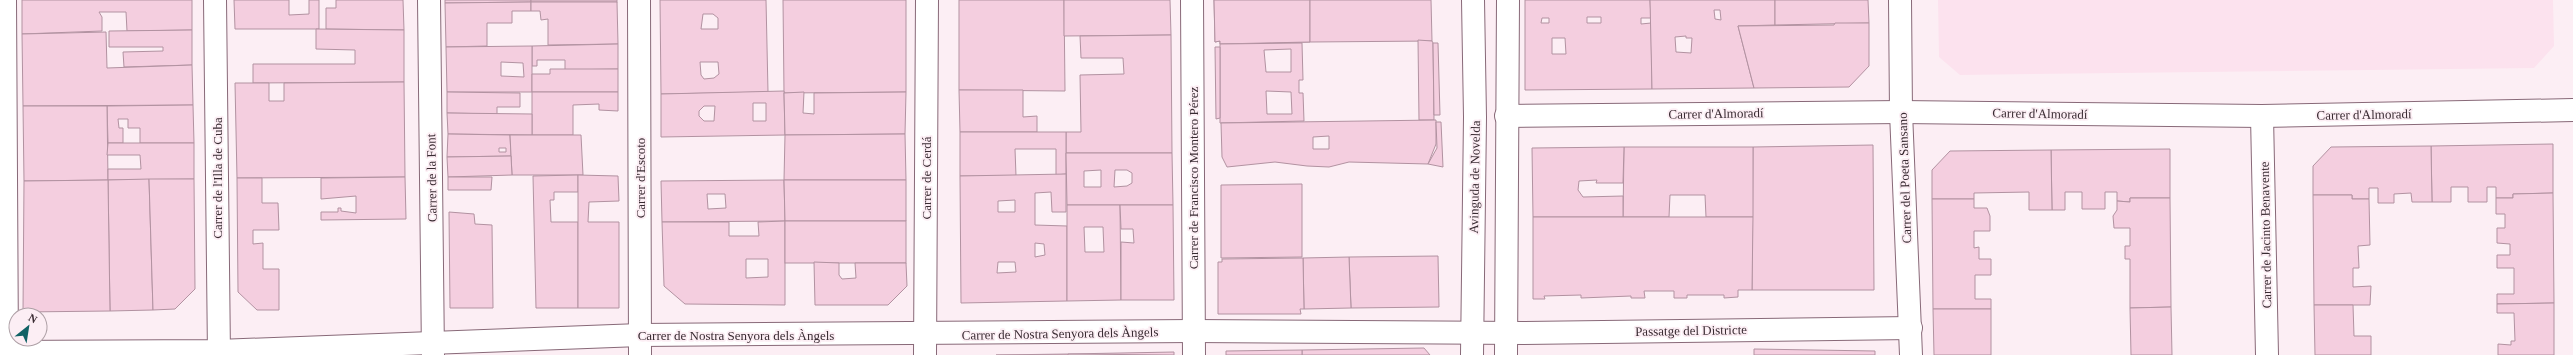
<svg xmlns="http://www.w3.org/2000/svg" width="2573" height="355" viewBox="0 0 2573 355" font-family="Georgia,serif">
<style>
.built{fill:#fce2ee}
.building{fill:#f4cedf;stroke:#b292a1;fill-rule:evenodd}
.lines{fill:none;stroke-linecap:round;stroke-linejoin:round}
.street-casing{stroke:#886978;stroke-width:24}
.secondary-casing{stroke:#886978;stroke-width:24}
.street{stroke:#fff;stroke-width:22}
.secondary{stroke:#fff;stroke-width:22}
.labels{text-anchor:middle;stroke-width:3.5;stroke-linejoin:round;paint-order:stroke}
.street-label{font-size:13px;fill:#392b32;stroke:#fceef4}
</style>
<rect width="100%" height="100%" fill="#fceef4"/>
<!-- built -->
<path class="built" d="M1938,0H2553L2554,46L2534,68L1960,75L1939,57Z"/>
<!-- building -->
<g class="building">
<path d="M22,0H192V30L127,31L126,12H99L102,17V31L22,34Z"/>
<path d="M234,0H289V15L309,14V0H319V29H235Z"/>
<path d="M336,0H403L404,30L326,29V8H336Z"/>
<path d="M445,0H531V2L445,3Z"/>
<rect x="531" y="0" width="86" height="2"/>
<path d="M660,0H766L768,92L661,94ZM703,14H713L718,18V29H701ZM700,62H718L719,74L714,78L704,79L701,75Z"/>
<path d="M783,0H906V92L784,93Z"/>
<path d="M959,0H1064L1065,91L959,90Z"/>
<path d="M1064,0H1170L1171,35L1064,36Z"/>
<path d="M1214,0H1310V42L1220,44V41L1215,42ZM1252,20H1269V37H1252Z"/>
<path d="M1214,0H1310V42L1220,44V41L1215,42Z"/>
<path d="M1310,0H1431L1432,41L1310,42Z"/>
<path d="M1525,0H1650L1651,18H1641V24L1651,23L1652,89L1525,90ZM1587,17H1601V23H1587ZM1542,18H1549V23H1541ZM1552,38H1565L1566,54H1552Z"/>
<path d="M1650,0H1775V25L1738,26L1754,88L1652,89ZM1714,10H1720L1721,20L1715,19ZM1686,36V38H1692L1691,53L1676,52L1675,37Z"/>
<path d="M1775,0H1868L1869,23L1775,25Z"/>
<path d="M531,2V11H512V23H487V46L446,47L445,3Z"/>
<path d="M531,2H617L618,44L548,45V19L541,20L540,11H531Z"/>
<path d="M1835,23H1869V66L1849,87L1754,88L1738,26L1834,25Z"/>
<path d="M316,29L404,30V82L253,83V64H355V50L316,49Z"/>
<path d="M192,30V65L124,67L123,52L163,51V47H109V31Z"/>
<path d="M106,32L107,68L192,65L193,105L23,106L22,34Z"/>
<path d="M1171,35L1172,153H1066V132H1081L1080,75L1124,74L1123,58H1081L1080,36Z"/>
<path d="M1418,40L1432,41L1433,43L1434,120H1419Z"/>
<path d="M1302,43L1303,80H1299V93H1303L1304,121L1220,123V44ZM1291,49V72H1266L1264,50ZM1266,91L1291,92L1292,114H1267Z"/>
<path d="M1433,43H1438L1440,115H1434Z"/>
<path d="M618,44V69L565,70V60H537V66H532V46Z"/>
<path d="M532,46V92H447L446,47ZM501,62L523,63L524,77L501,76Z"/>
<path d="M1215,47H1220V118L1216,119Z"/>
<path d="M550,69H618V92H532V74H550Z"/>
<path d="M404,82L405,177L237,178L235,83H269V101H284V83Z"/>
<path d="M959,90H1023V117L1037,116V132H960Z"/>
<path d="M784,91L785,135L661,137V94ZM753,103H766V121H753ZM704,106H715L714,121H704L699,116V111Z"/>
<path d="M447,92L520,93V107H497V114L447,113Z"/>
<path d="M532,92H618V111L599,110V104L573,105V135H532Z"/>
<path d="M804,92L803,113L814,114V93L906,92L905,134L785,135L784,93Z"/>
<path d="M193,105L194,143H140V128H128V119H118L119,128H123V143H108L107,106Z"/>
<path d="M23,106H107L108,180L24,181Z"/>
<path d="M447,113L532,114V135L448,134Z"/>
<path d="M1436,120V144L1428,164L1349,162L1329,167L1307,166L1275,162L1227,167L1222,157L1221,123ZM1329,136V149H1313V137Z"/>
<path d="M1436,122H1441L1443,167L1428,164L1437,148Z"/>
<path d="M960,132H1066V174L1056,175V149H1015L1016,176H960Z"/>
<path d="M448,134L510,135L511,156L447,157ZM499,148H506V152H499Z"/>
<path d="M905,134L906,180H784L785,135Z"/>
<path d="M510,135H581L583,175H512Z"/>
<path d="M108,143H194V179L108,180V169H141L140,155H107Z"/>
<path d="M2553,144V193L2513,194V198H2496V187H2487V202H2468V187H2451V202H2432L2431,146Z"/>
<path d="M1873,145L1874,290H1752L1753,147Z"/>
<path d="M2431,146L2432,202H2412L2411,193L2394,194V203H2378V188H2369V199H2352V195H2313V166L2331,147Z"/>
<path d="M1624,147H1753V217H1706L1705,195H1670L1669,217H1623Z"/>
<path d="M1624,147L1623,183H1596L1597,180L1579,181L1578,190L1583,197L1623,196V217H1533L1532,148Z"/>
<path d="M2170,149V198H2130V202L2117,201V192H2105V209H2082V192H2065V210H2052L2051,150Z"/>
<path d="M2051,150L2052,210H2029V192L1974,193V199H1932V170L1950,151Z"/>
<path d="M1066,153H1172L1173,205H1067ZM1101,170V187H1084V171ZM1115,170H1127L1132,173V183L1127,186L1114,187Z"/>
<path d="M511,156L512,175L448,177L447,157Z"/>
<path d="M1066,174V212H1052L1051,192L1035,193V225L1067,226V301L961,303L960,176ZM1015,200V212H998V201ZM1035,243L1044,244L1045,255L1035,257ZM998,262H1015L1016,272L997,273Z"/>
<path d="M578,175V192H554V200H550L551,222H578V308H536L533,176Z"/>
<path d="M578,175L618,176L619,201L589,202L588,222H619V308H578Z"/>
<path d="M405,177L406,219L321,220V212H338V208H341V211L356,213V196L321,199V178Z"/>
<path d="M448,177H492L491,190H448Z"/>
<path d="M237,178H262V203H278L279,230H253V244L263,243V269H279V310H257L238,292Z"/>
<path d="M149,179L153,310L110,311L108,180Z"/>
<path d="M149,179H194L195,289L175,309L153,310Z"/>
<path d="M108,180L110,311L23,312L24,181Z"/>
<path d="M784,180L785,221L662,222L661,181ZM707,194H725L726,208L708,209Z"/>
<path d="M784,180H906V221H785Z"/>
<path d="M1302,184V257L1221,258V185Z"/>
<path d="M2553,193L2554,303L2497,304V294H2514V268H2497V255H2510V244L2497,243V228H2505V214H2496V198H2513V194Z"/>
<path d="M2313,195H2352V199H2369L2370,245L2358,246L2359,268H2353V287L2371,286L2370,305H2314Z"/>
<path d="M2130,198H2170L2171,307L2130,308V259H2125V246H2130V228H2114L2113,216L2117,210V201L2130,202Z"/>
<path d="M1932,199H1974V208H1987L1990,216V231H1974V248L1979,247V259H1991V275H1975V299H1991V309H1933Z"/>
<path d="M1067,205H1120L1121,300L1067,301ZM1084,227H1103L1104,252H1085Z"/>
<path d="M1120,205H1173L1174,300H1121V242L1134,243L1133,229H1121Z"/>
<path d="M449,212L474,214L475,224L492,225L493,308H450Z"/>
<path d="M1533,217H1753L1752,290H1738V297L1724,298V295H1687V298H1674V291H1644L1645,298H1631V296L1581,298V295L1544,296L1545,299H1533Z"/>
<path d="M785,221V305L685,304L664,286L662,222H729V236H759L758,222ZM746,259H768V277L746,278Z"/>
<rect x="785" y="221" width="121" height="42"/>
<path d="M1438,256L1439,307L1351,308L1349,257Z"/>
<path d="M1349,257L1351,308L1304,309L1303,258Z"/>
<path d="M1303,258L1304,309H1300L1301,314H1218V262H1222V259Z"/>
<path d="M814,262L839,263V275L842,279L856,278L855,263H906L907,286L888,305H815Z"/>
<path d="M2554,303V355H2498V344L2511,345V341H2515L2514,313H2497V304Z"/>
<path d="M2314,305H2353L2354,336H2371V355H2315Z"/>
<path d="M2171,307L2172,355H2131L2130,308Z"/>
<path d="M1933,309H1991V355H1934Z"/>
<path d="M1424,348L1430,355H1302V350Z"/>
<path d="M1754,349L1875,351V355H1754Z"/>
<path d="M1302,350V355H1226V351Z"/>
<path d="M1174,352V355L1068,354Z"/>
<path d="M1068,354V355H996Z"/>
</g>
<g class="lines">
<defs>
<g id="street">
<path d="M5,0L7,355"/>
<path d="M215,0L219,355"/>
<path d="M429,0L433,355"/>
<path d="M639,0L640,355"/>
<path d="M1192,0L1194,355"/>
<path d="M1900,0L1901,112L1911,355"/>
<path d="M1506,116L1901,112L2262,116L2573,110"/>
<path d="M2262,116L2267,355"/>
<path d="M0,352L218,351L640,335L1193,331L1524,333L1911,328"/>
<path d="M925,355L927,0"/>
</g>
<g id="secondary">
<path d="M1472,355L1475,117L1473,0"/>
<path d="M1506,355L1508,0"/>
</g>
</defs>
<!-- street casing -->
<use href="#street" class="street-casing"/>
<!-- secondary casing -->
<use href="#secondary" class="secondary-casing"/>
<!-- street -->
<use href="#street" class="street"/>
<!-- secondary -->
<use href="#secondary" class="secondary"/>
</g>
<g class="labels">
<!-- street labels -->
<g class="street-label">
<text transform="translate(1716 113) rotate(-1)" y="5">Carrer d'Almoradí</text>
<text transform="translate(2040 113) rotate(1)" y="5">Carrer d'Almoradí</text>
<text transform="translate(2364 114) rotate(-1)" y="5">Carrer d'Almoradí</text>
<text transform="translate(1474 177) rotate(-89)" y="5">Avinguda de Novelda</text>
<text transform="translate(217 178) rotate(-90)" y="5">Carrer de l'Illa de Cuba</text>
<text transform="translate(431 178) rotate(-91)" y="5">Carrer de la Font</text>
<text transform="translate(640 178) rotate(-90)" y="5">Carrer d'Escoto</text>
<text transform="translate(926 178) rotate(-90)" y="5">Carrer de Cerdá</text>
<text transform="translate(1193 178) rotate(-90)" y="5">Carrer de Francisco Montero Pérez</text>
<text transform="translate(1904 178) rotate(-92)" y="5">Carrer del Poeta Sansano</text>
<text transform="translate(2265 235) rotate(-91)" y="5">Carrer de Jacinto Benavente</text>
<text transform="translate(1691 330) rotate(-1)" y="5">Passatge del Districte</text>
<text transform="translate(1060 333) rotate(-1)" y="5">Carrer de Nostra Senyora dels Àngels</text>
<text x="736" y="340">Carrer de Nostra Senyora dels Àngels</text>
</g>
</g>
<!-- north arrow -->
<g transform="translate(28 327) rotate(30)"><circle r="19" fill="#fceef4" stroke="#aea0a6"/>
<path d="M0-3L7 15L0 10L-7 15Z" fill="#116265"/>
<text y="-6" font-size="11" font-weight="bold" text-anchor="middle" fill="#392b32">N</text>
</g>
</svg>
